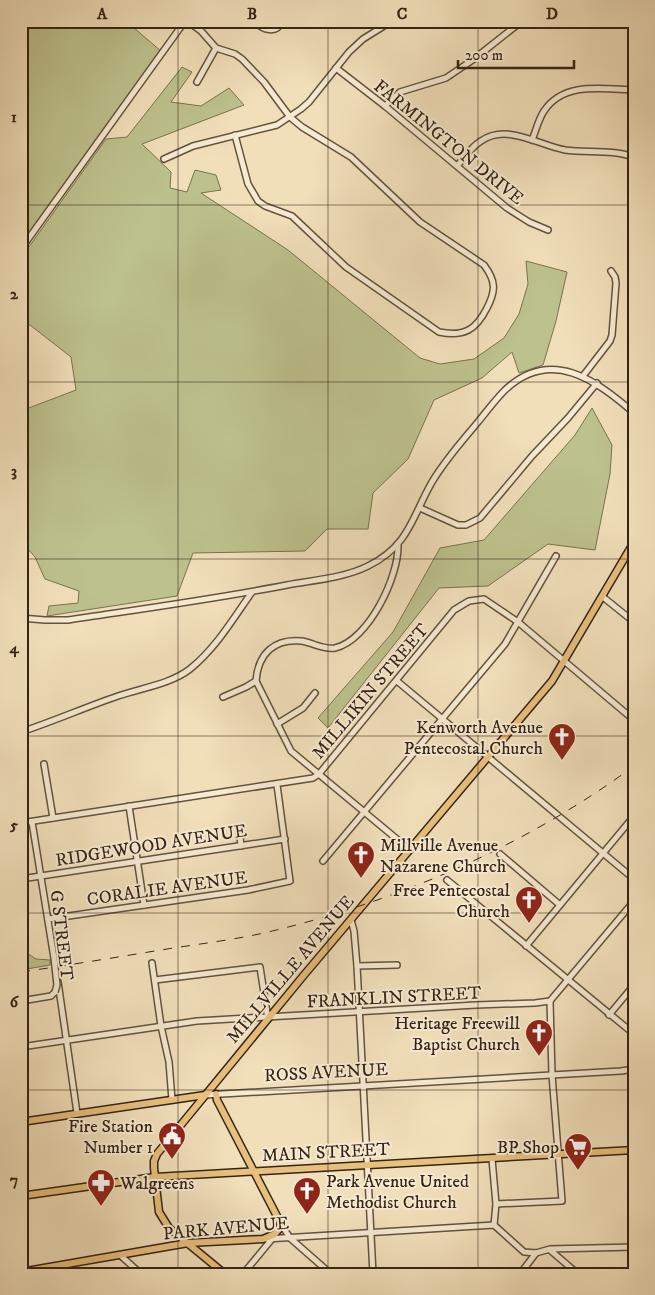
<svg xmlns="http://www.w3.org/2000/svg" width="655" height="1295" viewBox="0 0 655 1295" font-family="'IM FELL DW Pica',serif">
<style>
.green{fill:#bdc18d;stroke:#797251}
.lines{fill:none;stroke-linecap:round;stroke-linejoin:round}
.minor-casing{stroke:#64523e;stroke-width:8}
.major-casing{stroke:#352315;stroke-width:9}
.minor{stroke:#f6ead2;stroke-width:5}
.major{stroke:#e8c07d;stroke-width:6}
.rail{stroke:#352315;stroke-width:1;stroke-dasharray:9 9;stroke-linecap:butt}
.minor-bridge-casing{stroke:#64523e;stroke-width:8;stroke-linecap:butt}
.minor-bridge{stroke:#f6ead2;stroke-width:5}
.grid{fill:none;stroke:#352315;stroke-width:1;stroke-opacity:0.55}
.labels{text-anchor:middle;stroke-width:4;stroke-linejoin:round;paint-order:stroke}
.street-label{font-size:18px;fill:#352315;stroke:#f6ead2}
.poi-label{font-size:18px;fill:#352315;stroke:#f6ead2;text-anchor:end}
.neatline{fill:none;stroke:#352315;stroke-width:2}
.grid-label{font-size:16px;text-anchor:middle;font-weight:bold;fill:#352315}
</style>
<rect width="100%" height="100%" fill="#f1dfba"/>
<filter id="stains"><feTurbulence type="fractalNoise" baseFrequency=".004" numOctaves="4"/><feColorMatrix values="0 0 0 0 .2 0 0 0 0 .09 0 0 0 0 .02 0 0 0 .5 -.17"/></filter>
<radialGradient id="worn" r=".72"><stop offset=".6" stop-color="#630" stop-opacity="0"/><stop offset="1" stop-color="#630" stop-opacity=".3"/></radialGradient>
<!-- green -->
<g class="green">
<path d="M21,21H126L162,52L21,249Z"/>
<path d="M182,67L192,72L171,102L201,106L229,88L244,105L142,144L171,172L170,188L187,192L195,170L216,175L221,190L201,193L288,250L420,358L440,364L474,359L504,338L519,314L528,284L526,261L567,272L556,321L543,365L519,373L512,352L482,378L434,400L408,459L373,493L368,529H327L305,551L193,553L177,596L47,616L49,606L78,603L79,591L45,579L35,557L21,541V411L76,390L71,357L30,325L21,326V258L106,139L127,137Z"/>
<path d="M592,408L612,445L610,474L595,550L548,544L488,586L439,588L328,728L318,718L393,632L440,548L484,540L575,435Z"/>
<path d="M30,955L36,959L50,960V965L21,970V957Z"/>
</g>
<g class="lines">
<defs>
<g id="minor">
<path d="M187,21L201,31L216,48L235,54L242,59L264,82L290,117L302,127L351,157L420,222L484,265C496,281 496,291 487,308C476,330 464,337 439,332L346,267L292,216L265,206L258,201L248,184L235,135"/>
<path d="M255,21C262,30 277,35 282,21"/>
<path d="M336,68L385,106L507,208L529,222L548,230"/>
<path d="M197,82L216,48"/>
<path d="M385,106L400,92L446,78L474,59L522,21"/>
<path d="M532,140C536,131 538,120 544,111C564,81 603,89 634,90"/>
<path d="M164,159L193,146L277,125L301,109L309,102L349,52L363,39L392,21"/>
<path d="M457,166C465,157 471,147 481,141C507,123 538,145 565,150C588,153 612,149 634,157"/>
<path d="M21,249L185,21"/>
<path d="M583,376L610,341L612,335L616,283L615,277L611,271"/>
<path d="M420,508L458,525H466L480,518L532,456L568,418L597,383"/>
<path d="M398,545C399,576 369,640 335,648C324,650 313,643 302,641C274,638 258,654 256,681L291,751L410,850"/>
<path d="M603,597L634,622"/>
<path d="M21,618L45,620H68C141,609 215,599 287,585C314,580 344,578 368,566C409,546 412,517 432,482C445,460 462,441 478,422C487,411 495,400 505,390C551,347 596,380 634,413"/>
<path d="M397,681L634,879"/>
<path d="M223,697L246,687L256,681"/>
<path d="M277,724L303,708L315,693"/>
<path d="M21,732C54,721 86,707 118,696C141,688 171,684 190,669C216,648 233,619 252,592"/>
<path d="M44,764L53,818"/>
<path d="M129,806L144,905"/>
<path d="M32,822L54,958"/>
<path d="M21,823L313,778L319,774L454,610L469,601L484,599L518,622L634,720"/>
<path d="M239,827L241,846"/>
<path d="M500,854L560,905"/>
<path d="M323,861L505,644L556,556"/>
<path d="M21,879L285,839"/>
<path d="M447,880L634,1034"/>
<path d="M48,919L248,890L290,881L277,785"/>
<path d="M351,920L354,931L357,966L373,1274"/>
<path d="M526,946L634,816"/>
<path d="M152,963L161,1026L169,1062L172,1100"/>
<path d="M357,966L397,965"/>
<path d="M155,980L260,967L267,1013L270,1017"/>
<path d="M58,982L77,1113"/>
<path d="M21,1001L51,996L55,992"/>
<path d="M609,1015L634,985"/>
<path d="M21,1047L197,1021L476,1005L535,1003L550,1001L634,901"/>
<path d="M205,1095L621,1071L634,1069"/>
<path d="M492,1159L496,1204L494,1225"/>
<path d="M496,1204L562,1201L552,1075L550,1001"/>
<path d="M281,1224L290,1238L331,1274"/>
<path d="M266,1239L494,1225L524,1252L536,1253L550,1249L634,1247"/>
<path d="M550,1250L578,1274"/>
<path d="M120,1255L141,1274"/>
<path d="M57,1274L64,1265"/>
<path d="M243,1274L272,1239"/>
<path d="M520,1274L536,1253"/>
</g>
<g id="major">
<path d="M21,1122L205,1095"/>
<path d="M21,1196L155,1177L634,1150"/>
<path d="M21,1272L188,1243L263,1239L275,1234L279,1229L281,1224L217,1100L216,1094"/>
<path d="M225,1274L169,1228L159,1212L154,1168V1161L157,1154L304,975L552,681L634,542"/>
</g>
</defs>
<!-- minor casing -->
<use href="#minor" class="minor-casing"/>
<!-- major casing -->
<use href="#major" class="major-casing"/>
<!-- minor -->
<use href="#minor" class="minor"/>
<!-- major -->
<use href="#major" class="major"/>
<!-- rail -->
<path class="rail" d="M21,972C70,965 118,957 167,949C199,944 232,940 264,933C396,902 524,847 634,766"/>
<defs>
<path id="minor-bridge" d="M54,958L57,985L55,992"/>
</defs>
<!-- minor-bridge casing -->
<use href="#minor-bridge" class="minor-bridge-casing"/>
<!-- minor-bridge -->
<use href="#minor-bridge" class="minor-bridge"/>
</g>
<!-- grid -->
<path class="grid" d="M178,21V1274M328,21V1274M478,21V1274M21,205H634M21,382H634M21,559H634M21,736H634M21,913H634M21,1090H634"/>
<!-- icons -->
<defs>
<symbol id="church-pin" viewBox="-11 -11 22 30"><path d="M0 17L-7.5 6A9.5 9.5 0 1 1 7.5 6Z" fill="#8f2418" stroke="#f6ead2"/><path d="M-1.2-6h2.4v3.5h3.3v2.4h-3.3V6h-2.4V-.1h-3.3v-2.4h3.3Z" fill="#fff"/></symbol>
<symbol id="civic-pin" viewBox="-11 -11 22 30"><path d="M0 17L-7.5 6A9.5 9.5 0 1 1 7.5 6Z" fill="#8f2418" stroke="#f6ead2"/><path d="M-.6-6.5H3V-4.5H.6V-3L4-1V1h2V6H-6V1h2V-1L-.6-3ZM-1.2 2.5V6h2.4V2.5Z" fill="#fff"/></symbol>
<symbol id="supermarket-pin" viewBox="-11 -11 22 30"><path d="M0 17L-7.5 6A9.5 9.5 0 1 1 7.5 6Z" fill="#8f2418" stroke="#f6ead2"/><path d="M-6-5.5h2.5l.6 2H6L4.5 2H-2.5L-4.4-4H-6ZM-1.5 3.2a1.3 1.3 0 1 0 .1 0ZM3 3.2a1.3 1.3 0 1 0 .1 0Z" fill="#fff"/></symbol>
<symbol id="pharmacy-pin" viewBox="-11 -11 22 30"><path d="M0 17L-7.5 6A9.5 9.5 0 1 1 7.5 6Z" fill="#8f2418" stroke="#f6ead2"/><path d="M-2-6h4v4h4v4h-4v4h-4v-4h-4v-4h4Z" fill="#fff"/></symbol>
</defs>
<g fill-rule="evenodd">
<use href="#church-pin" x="546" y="721" width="32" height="43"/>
<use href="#church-pin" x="345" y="839" width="32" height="43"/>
<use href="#church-pin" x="513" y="884" width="32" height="43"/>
<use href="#church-pin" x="523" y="1017" width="32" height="43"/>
<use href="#civic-pin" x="156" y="1120" width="32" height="43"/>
<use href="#supermarket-pin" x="562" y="1131" width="32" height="43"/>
<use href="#pharmacy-pin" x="85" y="1167" width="32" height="43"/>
<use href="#church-pin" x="291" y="1175" width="32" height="43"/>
</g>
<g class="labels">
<!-- street labels -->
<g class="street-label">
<text transform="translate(449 142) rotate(39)" y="6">FARMINGTON DRIVE</text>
<text transform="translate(370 691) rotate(-50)" y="6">MILLIKIN STREET</text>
<text transform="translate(151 845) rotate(-9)" y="6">RIDGEWOOD AVENUE</text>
<text transform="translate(167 888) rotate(-8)" y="6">CORALIE AVENUE</text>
<text transform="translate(62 935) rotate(83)" y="6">G STREET</text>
<text transform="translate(290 969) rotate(-50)" y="6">MILLVILLE AVENUE</text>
<text transform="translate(394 997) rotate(-3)" y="6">FRANKLIN STREET</text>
<text transform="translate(326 1072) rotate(-3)" y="6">ROSS AVENUE</text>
<text transform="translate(326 1152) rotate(-3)" y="6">MAIN STREET</text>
<text transform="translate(226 1228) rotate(-5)" y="6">PARK AVENUE</text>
</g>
<!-- poi labels -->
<g class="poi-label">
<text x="543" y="733">Kenworth Avenue<tspan x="543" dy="21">Pentecostal Church</tspan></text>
<text x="380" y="851" text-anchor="start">Millville Avenue<tspan x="380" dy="21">Nazarene Church</tspan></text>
<text x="510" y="896">Free Pentecostal<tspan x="510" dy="21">Church</tspan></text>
<text x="520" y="1029">Heritage Freewill<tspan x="520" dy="21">Baptist Church</tspan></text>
<text x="153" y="1132">Fire Station<tspan x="153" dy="21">Number 1</tspan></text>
<text x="559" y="1153">BP Shop</text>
<text x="326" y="1187" text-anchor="start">Park Avenue United<tspan x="326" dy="21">Methodist Church</tspan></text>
<text x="120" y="1189" text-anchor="start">Walgreens</text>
</g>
</g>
<!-- margin -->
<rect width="655" height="1295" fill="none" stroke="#f1dfba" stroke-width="55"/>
<!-- scale -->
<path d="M458 60v8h116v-8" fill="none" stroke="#352315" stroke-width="2.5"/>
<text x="465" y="60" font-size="15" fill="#352315" stroke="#f6ead2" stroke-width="4" paint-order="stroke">200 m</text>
<rect x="28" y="28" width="600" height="1240" class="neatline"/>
<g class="grid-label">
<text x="102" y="19">A</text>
<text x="252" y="19">B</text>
<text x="402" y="19">C</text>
<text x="552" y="19">D</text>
<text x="14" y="122">1</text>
<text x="14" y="299">2</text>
<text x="14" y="476">3</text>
<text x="14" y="653">4</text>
<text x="14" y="830">5</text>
<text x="14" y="1007">6</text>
<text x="14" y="1185">7</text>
</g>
<rect width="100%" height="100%" filter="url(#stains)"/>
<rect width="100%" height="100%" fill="url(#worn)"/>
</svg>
